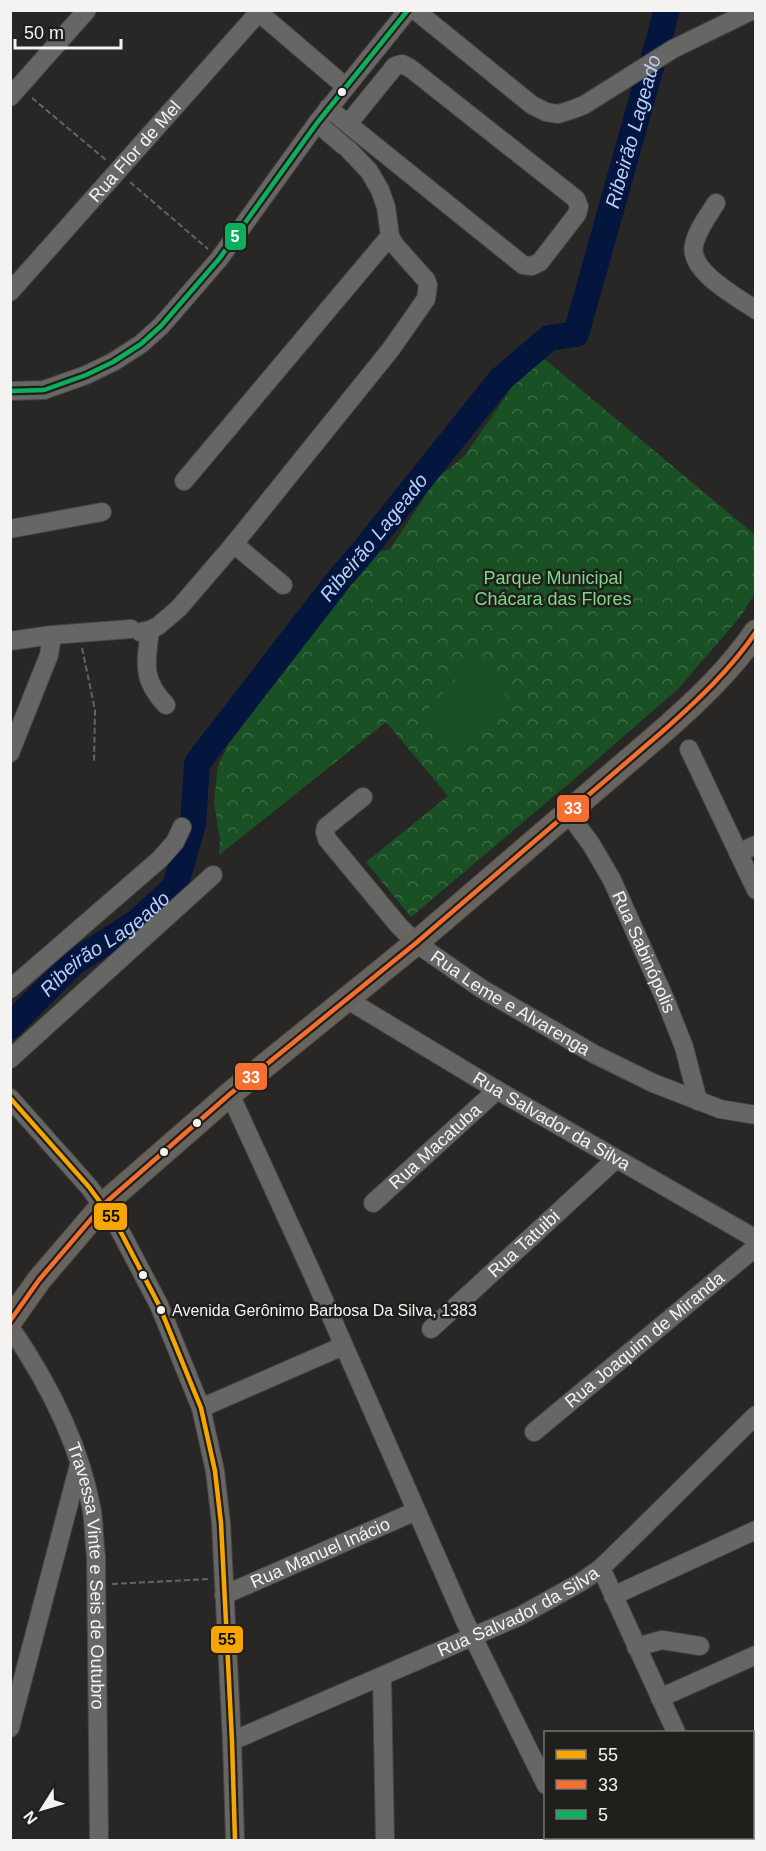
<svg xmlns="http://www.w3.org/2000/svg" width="766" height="1851" viewBox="0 0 766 1851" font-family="Arial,sans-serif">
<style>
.park{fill:url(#park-crowns)}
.garden{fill:#195124}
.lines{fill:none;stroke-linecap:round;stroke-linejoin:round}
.river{stroke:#04153e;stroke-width:26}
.minor-casing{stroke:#464544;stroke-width:20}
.major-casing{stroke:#464544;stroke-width:26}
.path{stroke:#646463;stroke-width:2;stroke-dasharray:6 3;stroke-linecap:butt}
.minor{stroke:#666665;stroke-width:18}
.major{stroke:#68645d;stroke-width:24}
.bus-1-casing{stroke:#201f1b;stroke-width:9}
.bus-2-casing{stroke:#201f1b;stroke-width:9}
.bus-3-casing{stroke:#201f1b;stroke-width:9}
.bus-1{stroke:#f7a600;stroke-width:4.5}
.bus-2{stroke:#f46f30;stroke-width:4.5}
.bus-3{stroke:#0daf5c;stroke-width:4.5}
.bus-dot{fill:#f4f3f1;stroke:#201f1b;stroke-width:2}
.labels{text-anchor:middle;stroke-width:5;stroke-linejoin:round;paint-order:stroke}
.bus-label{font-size:16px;fill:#f4f3f1;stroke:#201f1b;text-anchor:start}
.street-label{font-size:18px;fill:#f4f3f1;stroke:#201f1b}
.park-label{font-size:18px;fill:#7cd987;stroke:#201f1b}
.water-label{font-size:20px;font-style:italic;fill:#b8cff4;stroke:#201f1b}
.line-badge{stroke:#201f1b;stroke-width:2}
.badge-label{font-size:16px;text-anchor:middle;font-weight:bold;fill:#fff}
.pale-badge-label{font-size:16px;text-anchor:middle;font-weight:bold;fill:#111}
</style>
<defs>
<pattern id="park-crowns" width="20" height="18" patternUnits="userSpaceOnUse" patternTransform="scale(1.5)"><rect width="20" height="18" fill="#195124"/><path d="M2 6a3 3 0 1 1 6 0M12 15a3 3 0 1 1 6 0" fill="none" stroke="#3b6a44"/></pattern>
</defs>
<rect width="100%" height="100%" fill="#282726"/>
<!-- park -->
<path class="park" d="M542,357L755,535V593L741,616L677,690L579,775L411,917L366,862L448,796L386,722L219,855L220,840L214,802L218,765L225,752L227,736L248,705L283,666L285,661L296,652L306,637L328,609L338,582L356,567L362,554L376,553L390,549L422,501L429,484L437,476L448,470L466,454L512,387L527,370Z"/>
<!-- garden -->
<path class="garden" d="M473,663L507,696L458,746L424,712Z"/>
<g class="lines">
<!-- river -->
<path class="river" id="s1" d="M10,1026L73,963L137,922L175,887L193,824L197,763L340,578L361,554L500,380L549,338L576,334L667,10"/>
<defs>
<g id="minor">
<path d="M256,10L346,87"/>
<path d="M415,10L532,105L546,112L558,114L571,110L584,105L673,49L753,10"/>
<path d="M10,97L87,10"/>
<path d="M328,108L348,124L523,265L532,266L540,262L577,214L579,207L576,199L410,68L402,64L395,66L348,124"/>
<path d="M317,123L344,146"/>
<path d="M716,203C708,216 697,230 694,245C688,271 737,297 756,310"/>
<path id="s2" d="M10,292L259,12"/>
<path d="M10,391L44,390L86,375L113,362L141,344L161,326L219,259L317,123L408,10"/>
<path d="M184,481L390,236"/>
<path d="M10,529L102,512"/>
<path d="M234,544L283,585"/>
<path d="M150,630C146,663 141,679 166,705"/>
<path d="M140,632L150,630L158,626L179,608L234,544L391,349L426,299L428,285L426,280L394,244L390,236L386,207L380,190L369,171L348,149"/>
<path d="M10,641L52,635L131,629"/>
<path d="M689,749L756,890"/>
<path d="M10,753L49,655L52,635"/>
<path id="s3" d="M363,797L326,827L325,832L327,839L399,926L416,943L482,989L594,1054L653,1083L720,1109L756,1115"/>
<path id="s4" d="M568,813L591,844L612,880L665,999L684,1047L698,1101"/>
<path d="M738,853L756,845"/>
<path d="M10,989L160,859L175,842L182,827"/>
<path id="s5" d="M348,1000L497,1090L756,1239"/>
<path d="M10,1059L213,875"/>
<path d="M230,1094L312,1273L464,1619L546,1785"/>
<path d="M10,1098L89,1187L117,1225L159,1305L201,1408L215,1471L221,1523L232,1741L235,1840"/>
<path id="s6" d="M373,1203L497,1090"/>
<path id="s7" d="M10,1327C48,1382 80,1445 92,1511C94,1526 94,1541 96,1556L99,1840"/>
<path id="s8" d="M431,1329L616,1159"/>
<path d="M201,1408L343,1346"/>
<path id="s9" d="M534,1432L756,1247"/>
<path d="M601,1568L676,1732"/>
<path id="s10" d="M224,1595L416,1511"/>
<path d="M613,1596L756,1530"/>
<path d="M636,1647L662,1640L700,1646"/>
<path d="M382,1677L385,1840"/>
<path d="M660,1698L756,1655"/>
<path d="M10,1728L79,1465"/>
<path id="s11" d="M232,1741L520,1616L581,1582L601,1568L639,1531L756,1415"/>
<path d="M752,1806L756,1804"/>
<path d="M571,1838L572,1840"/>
<path d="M723,1838L724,1840"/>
</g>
<path id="major" d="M10,1321L39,1280L104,1204L230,1094L416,943L663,731C697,701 730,670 756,632"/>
</defs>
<!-- minor casing -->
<use href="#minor" class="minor-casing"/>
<!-- major casing -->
<use href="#major" class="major-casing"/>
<!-- path -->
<g class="path">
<path d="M32,98L106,160"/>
<path d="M130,182L208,249"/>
<path d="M82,648L95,710L94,763"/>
<path d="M112,1584L208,1579"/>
</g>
<!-- minor -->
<use href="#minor" class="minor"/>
<!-- major -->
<use href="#major" class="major"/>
<defs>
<path id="bus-1" d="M10,1098L89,1187L117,1225L159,1305L201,1408L215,1471L221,1523L232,1741L235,1840"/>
<path id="bus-2" d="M10,1321L39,1280L104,1204L230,1094L416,943L663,731C697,701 730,670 756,632"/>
<path id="bus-3" d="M10,391L44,390L86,375L113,362L141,344L161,326L219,259L317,123L408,10"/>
</defs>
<!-- bus-1 casing -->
<use href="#bus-1" class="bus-1-casing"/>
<!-- bus-2 casing -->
<use href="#bus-2" class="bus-2-casing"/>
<!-- bus-3 casing -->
<use href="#bus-3" class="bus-3-casing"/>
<!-- bus-1 -->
<use href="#bus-1" class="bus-1"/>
<!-- bus-2 -->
<use href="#bus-2" class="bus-2"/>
<!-- bus-3 -->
<use href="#bus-3" class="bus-3"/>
</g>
<!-- markers -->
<g class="bus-dot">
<circle cx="342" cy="92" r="5"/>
<circle cx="197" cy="1123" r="5"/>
<circle cx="164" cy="1152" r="5"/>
<circle cx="143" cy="1275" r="5"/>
<circle cx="161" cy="1310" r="5"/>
</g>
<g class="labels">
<!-- bus labels -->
<g class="bus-label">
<text x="172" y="1316">Avenida Gerônimo Barbosa Da Silva, 1383</text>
</g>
<!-- street labels -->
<g class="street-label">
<text dy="6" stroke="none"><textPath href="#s2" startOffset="188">Rua Flor de Mel</textPath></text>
<text dy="6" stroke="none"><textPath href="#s4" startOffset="159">Rua Sabinópolis</textPath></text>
<text dy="6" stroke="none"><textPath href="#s3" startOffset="309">Rua Leme e Alvarenga</textPath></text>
<text dy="6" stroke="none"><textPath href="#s5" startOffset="237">Rua Salvador da Silva</textPath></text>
<text dy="6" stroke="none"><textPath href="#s6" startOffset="84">Rua Macatuba</textPath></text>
<text dy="6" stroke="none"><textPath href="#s8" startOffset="126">Rua Tatuibi</textPath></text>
<text dy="6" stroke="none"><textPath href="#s9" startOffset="144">Rua Joaquim de Miranda</textPath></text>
<text dy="6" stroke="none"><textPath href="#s10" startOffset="105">Rua Manuel Inácio</textPath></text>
<text dy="6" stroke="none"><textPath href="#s7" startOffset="267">Travessa Vinte e Seis de Outubro</textPath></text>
<text dy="6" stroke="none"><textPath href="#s11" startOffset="314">Rua Salvador da Silva</textPath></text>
</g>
<!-- park labels -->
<g class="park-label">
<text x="553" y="584">Parque Municipal<tspan x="553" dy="21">Chácara das Flores</tspan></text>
</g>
<!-- water labels -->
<g class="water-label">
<text dy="7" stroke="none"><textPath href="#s1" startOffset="1134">Ribeirão Lageado</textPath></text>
<text dy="7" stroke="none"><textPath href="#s1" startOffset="630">Ribeirão Lageado</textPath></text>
<text dy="7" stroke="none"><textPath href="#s1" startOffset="126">Ribeirão Lageado</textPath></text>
</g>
</g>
<g class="line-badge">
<rect x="224" y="222" width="23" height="29" rx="6" fill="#0daf5c"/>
<rect x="556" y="794" width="34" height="29" rx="6" fill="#f46f30"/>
<rect x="234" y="1062" width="34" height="29" rx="6" fill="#f46f30"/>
<rect x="93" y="1202" width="35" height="29" rx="6" fill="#f7a600"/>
<rect x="210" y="1625" width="34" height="29" rx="6" fill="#f7a600"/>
</g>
<g class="badge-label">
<text x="235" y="242">5</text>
<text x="573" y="814">33</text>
<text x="251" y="1083">33</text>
</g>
<g class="pale-badge-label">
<text x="111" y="1222">55</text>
<text x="227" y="1645">55</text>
</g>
<!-- border -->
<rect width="766" height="1851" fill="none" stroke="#f4f3f1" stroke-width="24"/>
<!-- legend -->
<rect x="544" y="1731" width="210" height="108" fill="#201f1b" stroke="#757471" stroke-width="1.5"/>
<rect x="556" y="1750" width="30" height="9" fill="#f7a600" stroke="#757471" stroke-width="1.5"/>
<text x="598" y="1761" font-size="18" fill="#f4f3f1">55</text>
<rect x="556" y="1780" width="30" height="9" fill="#f46f30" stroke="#757471" stroke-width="1.5"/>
<text x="598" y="1791" font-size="18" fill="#f4f3f1">33</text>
<rect x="556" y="1810" width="30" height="9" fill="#0daf5c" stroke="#757471" stroke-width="1.5"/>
<text x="598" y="1821" font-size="18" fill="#f4f3f1">5</text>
<!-- north arrow -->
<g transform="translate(42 1809) rotate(233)" stroke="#201f1b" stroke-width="4.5" paint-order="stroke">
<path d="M0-4.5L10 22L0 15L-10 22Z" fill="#f4f3f1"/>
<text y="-9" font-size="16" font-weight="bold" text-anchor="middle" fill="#f4f3f1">N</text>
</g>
<!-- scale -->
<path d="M15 39v9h106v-9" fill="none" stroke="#f4f3f1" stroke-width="3"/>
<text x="24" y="39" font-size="18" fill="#f4f3f1" stroke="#201f1b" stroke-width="4.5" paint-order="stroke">50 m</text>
</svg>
